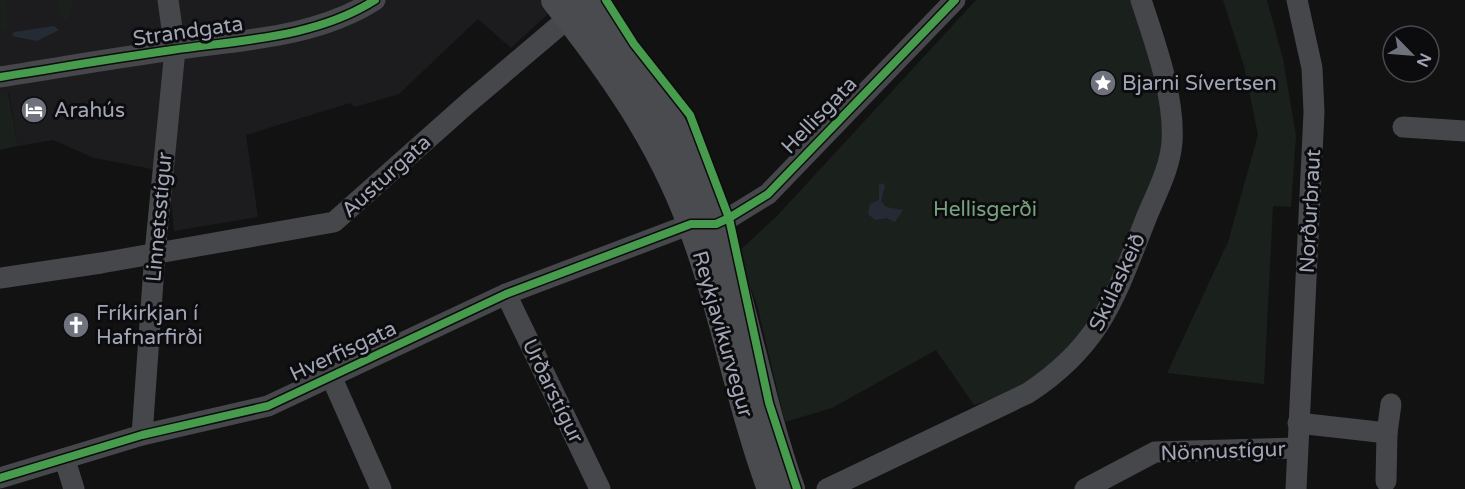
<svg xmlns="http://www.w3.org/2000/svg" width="1465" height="489" viewBox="0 0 1465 489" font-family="'Varela Round',sans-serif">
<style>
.built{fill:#1c1c1e}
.green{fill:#1a211c}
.water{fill:#252b34}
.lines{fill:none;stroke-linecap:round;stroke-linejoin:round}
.minor{stroke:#46474b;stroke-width:21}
.secondary{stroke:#4a4b4f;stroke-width:28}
.cycleway-casing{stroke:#0c0c0e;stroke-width:11}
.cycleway{stroke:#469c4c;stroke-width:8}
.labels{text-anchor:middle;stroke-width:6;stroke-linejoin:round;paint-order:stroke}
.street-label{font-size:21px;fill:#a1a5b5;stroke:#0c0c0e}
.poi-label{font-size:21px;fill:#a1a5b5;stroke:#0c0c0e;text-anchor:start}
.park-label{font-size:21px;fill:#77a17e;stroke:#0c0c0e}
</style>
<rect width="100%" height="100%" fill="#121212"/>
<!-- built -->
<path class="built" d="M0,0H543L551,11L511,48L478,19L399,94L355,107L350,103L246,135L258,217L174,231L168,172L94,158L53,140L18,146L9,94L0,95Z"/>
<!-- green -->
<g class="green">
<path d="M0,0H5L8,27L2,34Z"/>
<path d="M57,0H73L67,21L60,16Z"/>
<path d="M976,0H1131L1154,54L1167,148L1098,320L1053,370L1005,395L974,405L936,350L832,408L785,422L757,305L738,252L777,216Z"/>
<path d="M1223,0H1267L1283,59L1296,136L1291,207L1273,206L1264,384L1167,373L1228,242L1258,135L1244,66Z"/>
<path d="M8,93L18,146L0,150V95Z"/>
</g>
<!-- water -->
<g class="water">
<path d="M54,26L59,30L37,41L12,36L14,32Z"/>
<path d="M883,183L885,186L881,201L886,207L903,210L895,222L887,218L875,220L868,214L870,204L879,200V185Z"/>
</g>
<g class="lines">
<!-- minor -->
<g class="minor">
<path d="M0,77C57,68 115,58 172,50C240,40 316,38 375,0"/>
<path d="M1403,127L1465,131"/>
<path d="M0,278L101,263L334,222L468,103L580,8"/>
<path d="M506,294L600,489"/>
<path d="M331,376L381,489"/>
<path d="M1298,423L1387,433L1386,481"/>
<path d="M1387,433L1391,404"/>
<path d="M142,435L155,253L175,50L168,0"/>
<path d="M65,460L74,489"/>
<path d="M0,478L142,435L268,406L506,294L691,224H716L729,218L768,194L955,0"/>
<path d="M827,489L1028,393C1103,344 1116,294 1147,216C1157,192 1170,168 1172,142C1175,97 1155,43 1141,0"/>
<path d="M1085,489L1155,452L1297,448"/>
<path d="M1296,489L1314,112L1312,68L1297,0"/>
</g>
<!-- secondary -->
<g class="secondary">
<path d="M555,0C610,69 660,140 691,224C724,310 739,402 771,489"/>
<path d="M583,0C623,50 665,104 692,162C739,263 753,383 791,489"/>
</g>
<defs>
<g id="cycleway">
<path d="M606,0L634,44L690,115L729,218L769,403L797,489"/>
<path d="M0,77C57,68 115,58 172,50C240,40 316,38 375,0"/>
<path d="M0,478L142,435L268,406L506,294L691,224H716L729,218L768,194L955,0"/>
</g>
</defs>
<!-- cycleway casing -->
<use href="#cycleway" class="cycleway-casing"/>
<!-- cycleway -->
<use href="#cycleway" class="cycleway"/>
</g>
<!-- icons -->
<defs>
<symbol id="sight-disc" viewBox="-11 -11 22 22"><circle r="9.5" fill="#6f727c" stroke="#0c0c0e"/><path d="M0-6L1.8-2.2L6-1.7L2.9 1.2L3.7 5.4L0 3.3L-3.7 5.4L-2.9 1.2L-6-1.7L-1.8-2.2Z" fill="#fff"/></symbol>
<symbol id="hotel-disc" viewBox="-11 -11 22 22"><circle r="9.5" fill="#6f727c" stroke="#0c0c0e"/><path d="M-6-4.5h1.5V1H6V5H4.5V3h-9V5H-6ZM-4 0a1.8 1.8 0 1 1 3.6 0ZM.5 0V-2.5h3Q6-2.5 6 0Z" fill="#fff"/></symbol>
<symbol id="church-disc" viewBox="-11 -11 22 22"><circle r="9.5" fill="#6f727c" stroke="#0c0c0e"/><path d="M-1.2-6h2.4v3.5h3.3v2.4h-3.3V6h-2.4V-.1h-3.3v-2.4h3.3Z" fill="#fff"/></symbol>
</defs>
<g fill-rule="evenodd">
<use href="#sight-disc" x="1088" y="68" width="30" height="30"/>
<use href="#hotel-disc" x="19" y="95" width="30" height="30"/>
<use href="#church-disc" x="61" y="310" width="30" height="30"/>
</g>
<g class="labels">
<!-- street labels -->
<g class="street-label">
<text transform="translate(188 31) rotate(-8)" y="7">Strandgata</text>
<text transform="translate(819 115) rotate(-46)" y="7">Hellisgata</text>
<text transform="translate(386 176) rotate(-42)" y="7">Austurgata</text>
<text transform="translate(1310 211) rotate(-87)" y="7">Norðurbraut</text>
<text transform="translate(159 217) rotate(-85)" y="7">Linnetsstígur</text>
<text transform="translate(1117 282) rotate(-65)" y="7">Skúlaskeið</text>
<text transform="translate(723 334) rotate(74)" y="7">Reykjavíkurvegur</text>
<text transform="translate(343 351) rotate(-25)" y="7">Hverfisgata</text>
<text transform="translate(553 391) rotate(64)" y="7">Urðarstígur</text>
<text transform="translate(1223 451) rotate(-2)" y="7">Nönnustígur</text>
</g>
<!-- poi labels -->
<g class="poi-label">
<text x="1122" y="90">Bjarni Sívertsen</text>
<text x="54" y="117">Arahús</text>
<text x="96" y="320">Fríkirkjan í<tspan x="96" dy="24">Hafnarfirði</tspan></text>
</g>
<!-- park labels -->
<g class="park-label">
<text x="985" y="216">Hellisgerði</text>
</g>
</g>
<!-- north arrow -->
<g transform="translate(1411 54) rotate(115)"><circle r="28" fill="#0c0c0e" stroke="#484951" stroke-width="1.5"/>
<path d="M0-4.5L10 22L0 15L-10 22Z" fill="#6f727c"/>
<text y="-9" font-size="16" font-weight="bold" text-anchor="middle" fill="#a1a5b5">N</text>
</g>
</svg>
